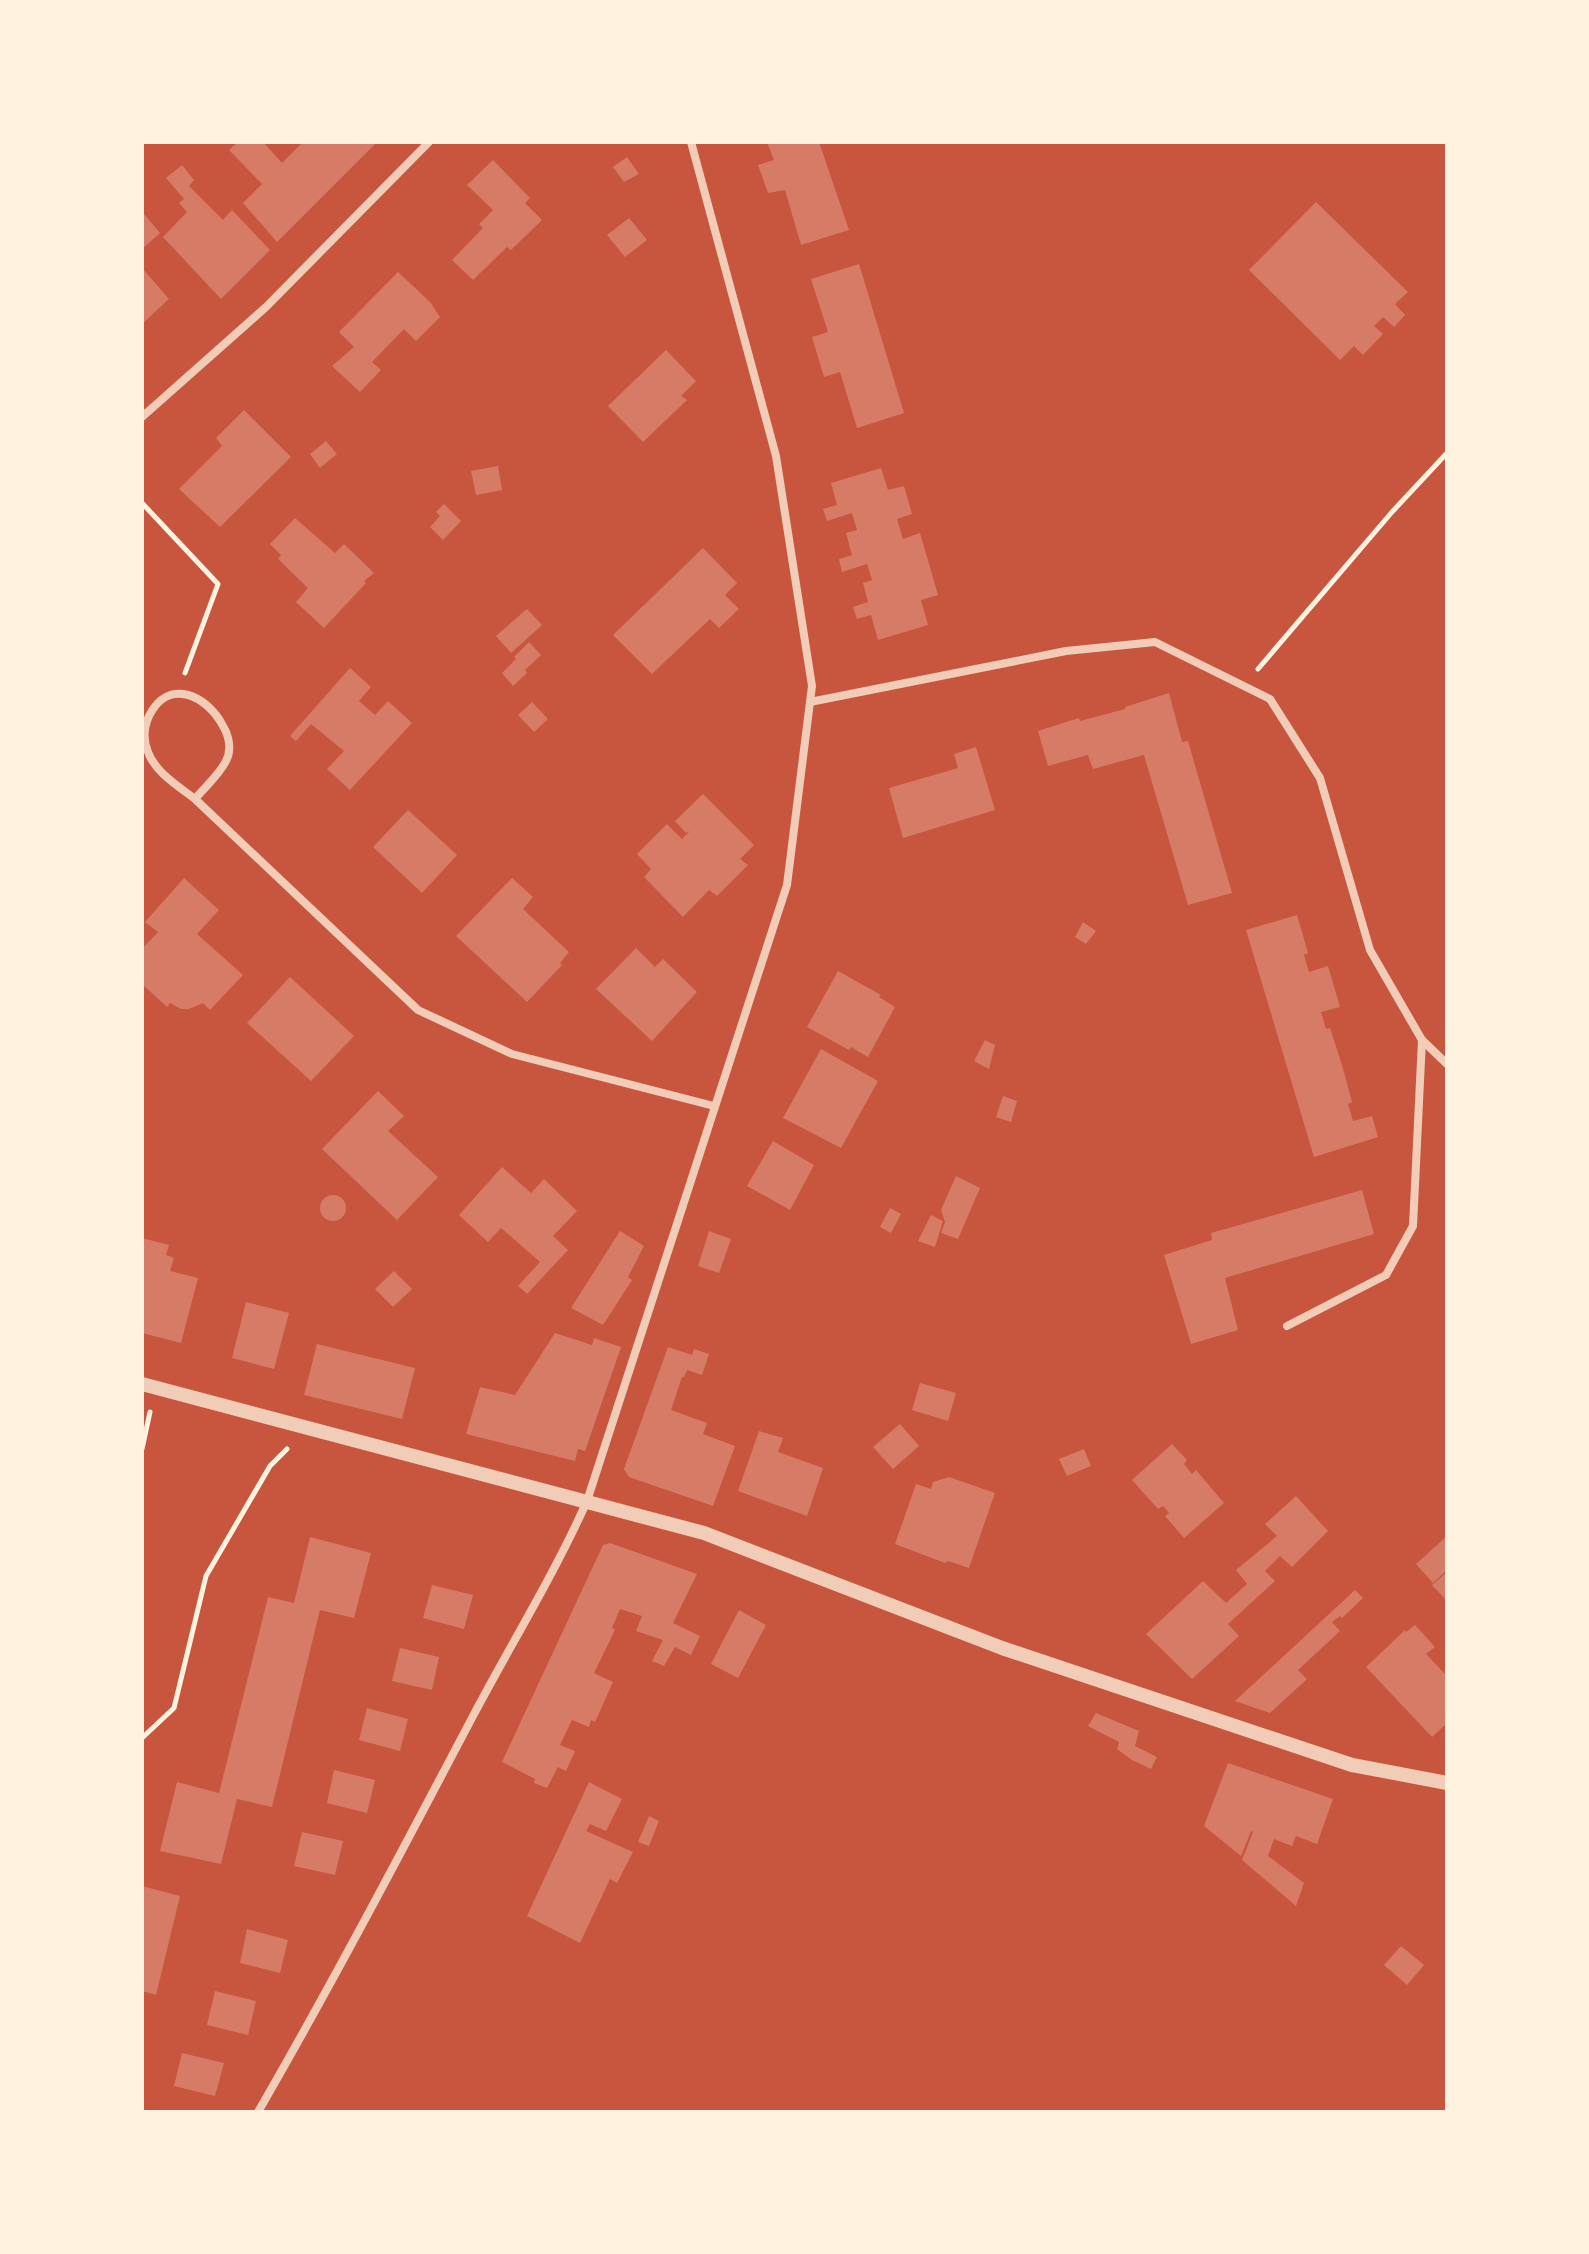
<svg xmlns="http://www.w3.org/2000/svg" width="1589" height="2254" viewBox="0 0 1589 2254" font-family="'Playfair Display',serif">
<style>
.building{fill:#d67c66}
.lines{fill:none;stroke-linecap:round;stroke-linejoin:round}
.path{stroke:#fff3e0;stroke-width:5}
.minor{stroke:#f1ccb7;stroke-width:8}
.tertiary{stroke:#f1ccb7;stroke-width:14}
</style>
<rect width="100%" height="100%" fill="#c8553d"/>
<!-- building -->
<g class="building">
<path d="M238,142H263L282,163L303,142H377L277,242L243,203L262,184L229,150Z"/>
<path d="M767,142H819L849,230L801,245L785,190L768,193L758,165L774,160Z"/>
<path d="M627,157L639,174L624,182L613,167Z"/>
<path d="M493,160L530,198L525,203L542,220L511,250L507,247L473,280L452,260L483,228L479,224L493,210L467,185Z"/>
<path d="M182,165L194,180L189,186L223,220L232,210L270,250L221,299L163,237L187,212L179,203L184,199L166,178Z"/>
<path d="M1316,202L1408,292L1395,304L1405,315L1394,327L1383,317L1374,326L1383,334L1363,355L1354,346L1340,360L1249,270Z"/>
<path d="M144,214L160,233L142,249V215Z"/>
<path d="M629,218L647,240L625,257L607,235Z"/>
<path d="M859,264L904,413L857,428L840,372L824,377L812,337L828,332L811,279Z"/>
<path d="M142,268L169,299L142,324Z"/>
<path d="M398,272L430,302L440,317L416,341L404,329L372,362L381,370L360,392L332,366L354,347L339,332Z"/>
<path d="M666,350L696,381L681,396L687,400L643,442L608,406Z"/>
<path d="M244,410L291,457L220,527L179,489L222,446L216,438Z"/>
<path d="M326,441L337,454L320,468L310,454Z"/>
<path d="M498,466L502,490L476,495L471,471Z"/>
<path d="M881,468L888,490L904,486L912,514L897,519L903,539L920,533L938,595L921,600L928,625L878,640L871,615L857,619L853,607L868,602L863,583L872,580L867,564L842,572L839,559L852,555L846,533L857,530L852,513L827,521L823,509L837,505L831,483Z"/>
<path d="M444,504L461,521L443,540L430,527L440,516L436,512Z"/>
<path d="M295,518L335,553L344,544L374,573L364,581L366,583L324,628L296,602L308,588L278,559L281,555L270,544Z"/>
<path d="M703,548L737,583L725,595L739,609L719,628L710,619L652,674L613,635Z"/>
<path d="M527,609L542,625L511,653L496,636Z"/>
<path d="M529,642L541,655L525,670L527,673L513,686L502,673L516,659L514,657Z"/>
<path d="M350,668L371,687L359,701L375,715L388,701L412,723L350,790L327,769L344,751L311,724L296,741L290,736Z"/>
<path d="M1169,693L1182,742L1188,741L1232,893L1188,905L1144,755L1093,769L1088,755L1048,766L1038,731L1079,718L1080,721L1125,709V707Z"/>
<path d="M532,702L548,719L534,732L518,715Z"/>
<path d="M976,747L995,810L903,838L889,788L958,768L954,754Z"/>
<path d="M703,794L754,845L740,859L748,865L717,896L709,890L683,917L644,877L651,869L637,854L667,824L682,839L690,831L686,833L675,821Z"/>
<path d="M408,810L457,855L422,893L373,847Z"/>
<path d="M184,878L219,910L197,934L243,975L210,1010L203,1003L189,1009H181L170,1003L167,1007L142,984V949L158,932L145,922Z"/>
<path d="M512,878L533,897L523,909L569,952L560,963L562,965L527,1002L456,936Z"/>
<path d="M1297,915L1308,953L1304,955L1309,972L1328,966L1340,1007L1321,1012L1326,1029L1330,1028L1342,1065L1352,1102L1348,1104L1353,1121L1372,1116L1378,1137L1314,1157L1246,930Z"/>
<path d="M1083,922L1096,931L1086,944L1075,937Z"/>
<path d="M636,948L655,967L663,959L697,992L652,1041L596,989Z"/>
<path d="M838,971L881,995L879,997L895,1007L868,1057L851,1047L849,1050L807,1027Z"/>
<path d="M290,977L354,1036L311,1081L247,1023Z"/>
<path d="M985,1040L995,1045L989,1069L974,1061Z"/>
<path d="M821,1049L878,1081L841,1148L783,1118Z"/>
<path d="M378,1091L404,1116L388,1131L438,1177L397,1220L322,1149Z"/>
<path d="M1003,1096L1017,1101L1011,1122L996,1117Z"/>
<path d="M773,1141L814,1165L790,1210L747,1186Z"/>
<path d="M502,1167L531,1193L544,1179L577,1211L553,1236L568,1250L527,1294L518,1286L540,1262L501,1228L488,1242L459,1215Z"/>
<path d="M956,1176L980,1188L958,1239L941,1233L945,1222L941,1210Z"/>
<path d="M1362,1190L1374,1234L1225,1278L1238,1330L1191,1344L1164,1255L1212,1240L1211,1233Z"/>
<circle cx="333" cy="1208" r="13"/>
<path d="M890,1208L901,1214L891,1233L880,1227Z"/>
<path d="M931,1215L943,1221L935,1247L918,1241Z"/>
<path d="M620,1231L644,1246L628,1277L632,1280L603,1325L571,1308Z"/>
<path d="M709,1231L731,1239L719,1273L698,1266Z"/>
<path d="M142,1238L169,1245L166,1255L174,1258L170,1271L198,1278L181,1343L142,1333Z"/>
<path d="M394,1271L412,1289L393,1307L375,1289Z"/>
<path d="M246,1302L289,1313L274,1369L232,1358Z"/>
<path d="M555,1333L592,1345L594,1338L621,1347L585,1451L578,1449L575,1461L466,1434L480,1387L515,1395Z"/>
<path d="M317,1344L415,1368L402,1419L304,1395Z"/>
<path d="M668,1347L692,1355L694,1349L709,1354L702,1375L687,1370L684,1377H682L671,1410L707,1423L703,1434L735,1446L713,1506L629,1477L624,1469Z"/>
<path d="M920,1383L956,1393L948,1421L912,1410Z"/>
<path d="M900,1424L919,1446L893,1469L873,1447Z"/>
<path d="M759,1431L783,1438L778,1452L823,1468L807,1516L738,1491Z"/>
<path d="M1172,1444L1187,1460L1184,1464L1192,1474L1196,1470L1224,1503L1184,1538L1165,1516L1169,1513L1163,1506L1158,1509L1132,1480Z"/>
<path d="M1084,1449L1091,1466L1067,1476L1059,1459Z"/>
<path d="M949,1477L995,1493L969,1568L948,1561L945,1563L895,1544L916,1484L931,1489L933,1482Z"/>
<path d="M1296,1496L1328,1531L1292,1567L1280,1556L1265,1571L1275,1581L1228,1624L1239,1636L1192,1679L1146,1634L1203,1581L1226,1603L1247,1584L1236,1570L1277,1536L1265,1524Z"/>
<path d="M1447,1536V1570L1433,1583L1416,1564Z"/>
<path d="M310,1537L371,1553L354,1618L320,1610L272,1807L237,1799L221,1864L160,1851L177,1782L219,1793L268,1597L294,1603Z"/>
<path d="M610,1543L697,1574L673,1623L700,1636L691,1655L675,1647L664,1666L652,1661L663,1640L636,1631L642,1616L620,1609L612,1628L615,1630L594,1673L613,1682L595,1722L591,1720L589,1727L572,1720L560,1745L575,1751L566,1771L558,1767L547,1788L534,1783L535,1779L502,1762L603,1545Z"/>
<path d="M1447,1572V1601L1432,1585Z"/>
<path d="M432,1585L473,1595L464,1629L423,1618Z"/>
<path d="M1355,1590L1363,1598L1342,1618L1340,1616L1332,1622L1340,1631L1298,1670L1307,1679L1270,1713L1235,1701Z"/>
<path d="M739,1610L766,1625L738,1678L711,1664Z"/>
<path d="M1415,1625L1435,1647L1426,1654L1447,1676V1723L1432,1737L1366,1667L1405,1630L1406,1632Z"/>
<path d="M400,1648L439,1657L432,1690L392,1681Z"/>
<path d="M367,1708L408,1719L400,1751L359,1740Z"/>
<path d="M1096,1713L1139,1731L1135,1746L1157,1757L1151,1769L1132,1760L1117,1749L1119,1742L1088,1726Z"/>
<path d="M1228,1763L1333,1799L1317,1844L1296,1836L1292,1846L1274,1839L1268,1856L1304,1883L1296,1906L1242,1860L1253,1832L1251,1831L1241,1856L1204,1826Z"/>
<path d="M334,1770L375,1780L367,1813L327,1803Z"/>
<path d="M589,1782L622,1799L606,1831L590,1824L586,1831L633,1852L617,1883L610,1879L580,1943L527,1916Z"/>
<path d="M649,1816L659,1821L649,1846L638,1842Z"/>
<path d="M302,1832L343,1841L335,1875L294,1866Z"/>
<path d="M142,1886L180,1896L156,1995L142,1991Z"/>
<path d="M247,1929L288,1940L280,1973L240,1963Z"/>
<path d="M1401,1946L1424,1965L1407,1985L1384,1965Z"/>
<path d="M215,1991L256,2001L248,2035L207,2025Z"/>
<path d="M182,2053L224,2063L215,2096L174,2086Z"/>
</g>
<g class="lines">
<!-- path -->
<g class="path">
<path d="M142,503L218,584L185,673"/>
<path d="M1258,669L1392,512L1447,453"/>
<path d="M142,1449L150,1412"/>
<path d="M142,1738L174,1708L206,1576L270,1466L287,1449"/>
</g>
<!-- minor -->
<g class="minor">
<path d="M142,417L266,307L429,142"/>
<path d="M810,702L1066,651L1155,642L1270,699L1320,778L1370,950L1422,1040L1447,1064"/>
<path d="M195,799C205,787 219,775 226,761C232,750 229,736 223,726C207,695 168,677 149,716C144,727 143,740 148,752C155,772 178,786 195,799L418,1010L512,1054L714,1106"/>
<path d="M1287,1326L1386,1275L1413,1226L1422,1040"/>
<path d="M258,2112C333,1982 403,1849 473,1716C511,1644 554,1575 587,1501L787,885L812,686L776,456L691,142"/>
</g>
<!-- tertiary -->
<path class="tertiary" d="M142,1384L704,1533L1002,1648L1352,1765L1447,1783"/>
</g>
<!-- border -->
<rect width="1589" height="2254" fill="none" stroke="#fff3e0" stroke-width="288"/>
</svg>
